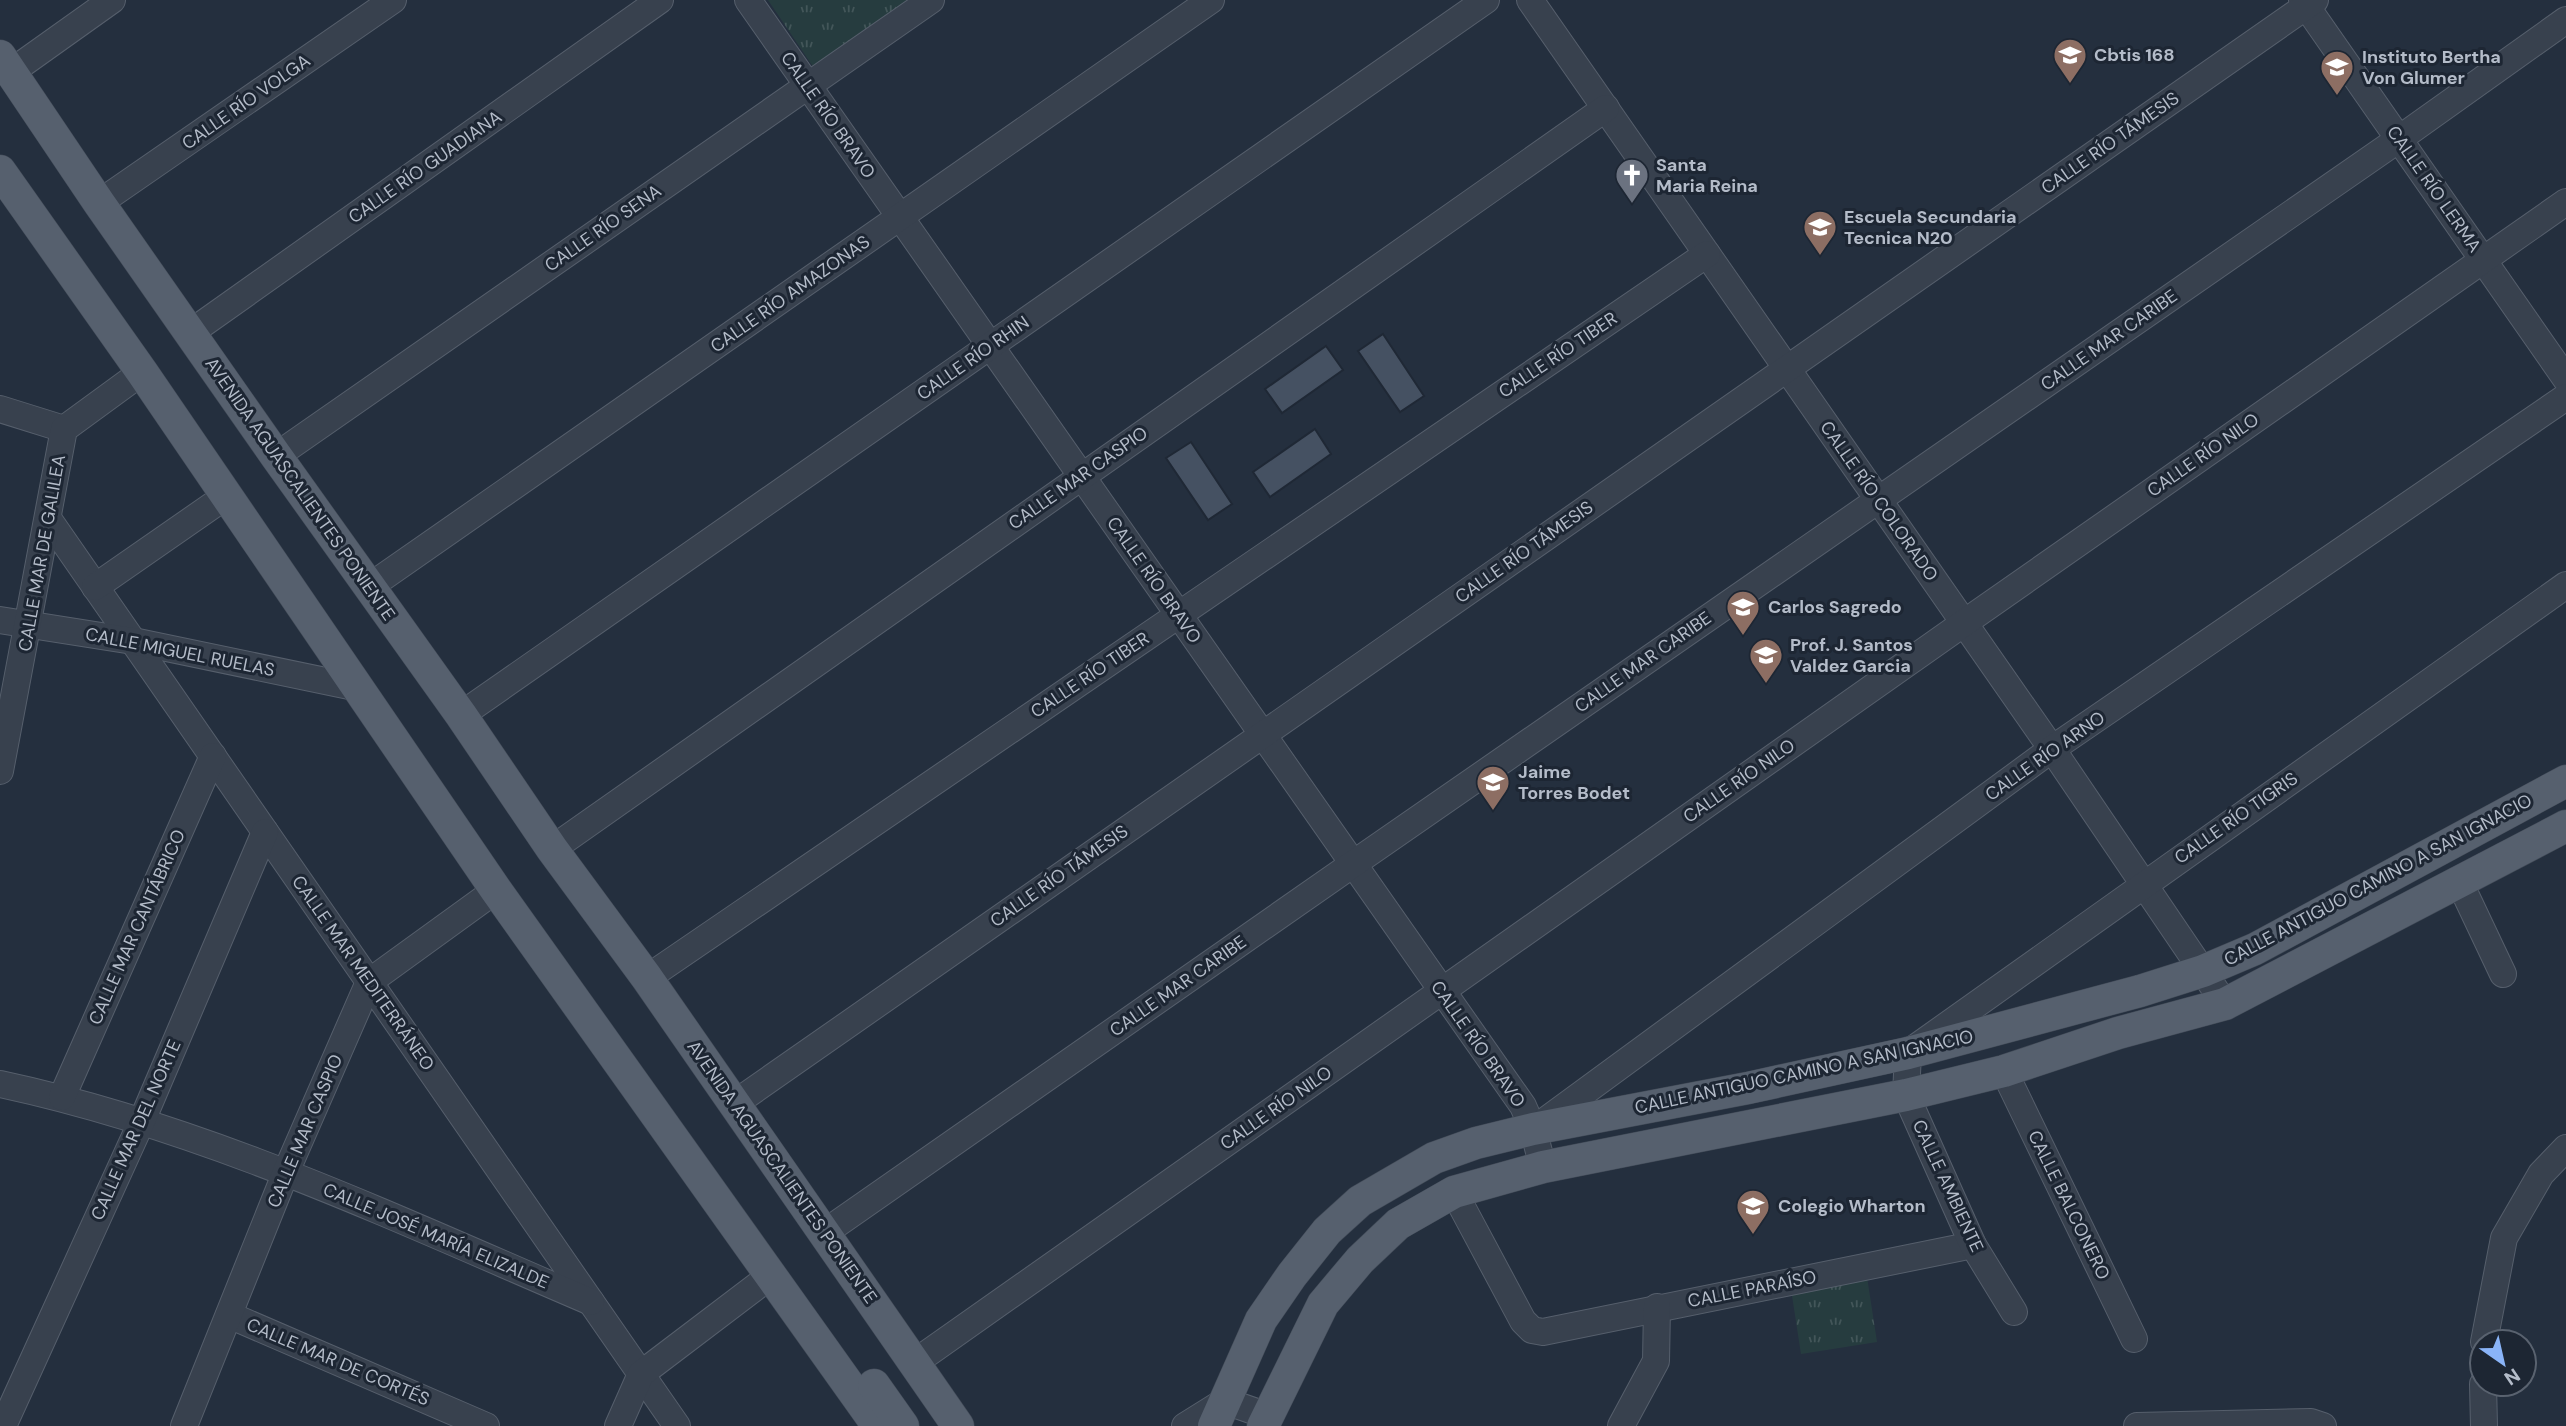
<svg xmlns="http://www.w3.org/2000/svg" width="2566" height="1426" viewBox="0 0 2566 1426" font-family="'DM Sans',sans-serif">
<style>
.park{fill:url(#park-tufts)}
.building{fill:#455162;stroke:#1f2835;stroke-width:2}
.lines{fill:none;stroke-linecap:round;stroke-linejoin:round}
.minor-casing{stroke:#565f6c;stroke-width:28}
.major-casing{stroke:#414a57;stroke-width:33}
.minor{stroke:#38414e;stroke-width:26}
.major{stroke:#56606e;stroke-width:32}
.labels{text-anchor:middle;stroke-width:6;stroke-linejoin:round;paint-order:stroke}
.poi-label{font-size:18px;font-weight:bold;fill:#b4bcc9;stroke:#1d2633;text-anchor:start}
.street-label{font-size:18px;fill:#b4bcc9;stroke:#1d2633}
</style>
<defs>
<pattern id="park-tufts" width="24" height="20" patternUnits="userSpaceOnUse" patternTransform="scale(1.75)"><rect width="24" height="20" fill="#263c3f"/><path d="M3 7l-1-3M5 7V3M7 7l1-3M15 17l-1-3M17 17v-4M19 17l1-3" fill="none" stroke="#435659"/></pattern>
</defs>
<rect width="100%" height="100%" fill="#242f3e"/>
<!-- park -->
<g class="park">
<path d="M768,0H916L816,71Z"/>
<path d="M1867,1277L1877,1342L1801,1354L1791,1289Z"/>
</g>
<!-- building -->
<g class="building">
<path d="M1383,334L1424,396L1400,412L1358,351Z"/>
<path d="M1326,346L1343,370L1282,413L1265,389Z"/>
<path d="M1315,429L1331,454L1270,497L1253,472Z"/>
<path d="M1191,442L1232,504L1208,520L1166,458Z"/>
</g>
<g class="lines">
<defs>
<g id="minor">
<path d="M748,0L1523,1106L1533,1129L1543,1167"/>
<path d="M1530,0L2052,749L2225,1004"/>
<path d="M2302,0L2566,379"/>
<path d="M11,72L112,0"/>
<path d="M99,203L393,0"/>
<path d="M190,333L660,0"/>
<path d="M0,409L64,429"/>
<path d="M276,456L931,0"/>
<path d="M49,520L677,1426"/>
<path d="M95,587L226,496"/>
<path d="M369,587L1211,0"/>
<path d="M0,620L133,641L359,688"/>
<path d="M461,715L1486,0"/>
<path d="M0,771L64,429L142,372"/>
<path d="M552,849L1606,108"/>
<path d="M2459,881L2503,974"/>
<path d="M647,978L1707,254"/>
<path d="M2004,1071L2134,1339"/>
<path d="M0,1084C206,1128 399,1220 591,1302"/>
<path d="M62,1097L213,756"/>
<path d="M734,1104L2315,0"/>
<path d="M1534,1129L2052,749L2566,397"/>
<path d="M1454,1192L1523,1321L1532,1330L1543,1332L1973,1245"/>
<path d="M824,1233L1353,864L2399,139L2566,20"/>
<path d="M2014,1312L1973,1245L1906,1095L1908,1053L2566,585"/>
<path d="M229,1315L486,1426"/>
<path d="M2484,1342L2504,1238L2541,1174L2566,1148"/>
<path d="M914,1363L1964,623L2566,202"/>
<path d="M2483,1384L2484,1426"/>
<path d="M3,1426L141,1123L265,832"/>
<path d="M184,1426L286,1172L369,982L496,890"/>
<path d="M618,1426L641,1374L770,1276"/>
<path d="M1185,1426L1225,1401L1268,1416"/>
<path d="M1621,1426L1656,1361L1657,1307"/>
<path d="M2137,1426L2311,1422L2323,1426"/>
</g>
<g id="major">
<path d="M0,56L99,203L276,456L461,715L552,849L647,978L958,1426"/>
<path d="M0,171L142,372L496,890L878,1426"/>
<path d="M874,1385L903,1426"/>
<path d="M1214,1426L1261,1320L1292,1275L1327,1231L1360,1201L1434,1158L1476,1143L1533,1129L1748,1088L1908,1053L2140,991L2203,971L2255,949L2566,781"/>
<path d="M1263,1426L1323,1304L1360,1260L1398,1224L1454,1192L1543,1167L1906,1095L2004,1071L2118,1033L2225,1004L2566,826"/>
</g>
</defs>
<!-- minor casing -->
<use href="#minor" class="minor-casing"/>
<!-- major casing -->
<use href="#major" class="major-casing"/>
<!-- minor -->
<use href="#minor" class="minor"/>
<!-- major -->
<use href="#major" class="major"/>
</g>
<!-- icons -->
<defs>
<symbol id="school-pin" viewBox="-11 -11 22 30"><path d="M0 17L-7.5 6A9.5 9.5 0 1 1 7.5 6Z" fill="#8d6e63" stroke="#1d2633"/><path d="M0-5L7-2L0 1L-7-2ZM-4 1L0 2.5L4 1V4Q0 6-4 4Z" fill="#fff"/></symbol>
<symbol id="church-pin" viewBox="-11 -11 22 30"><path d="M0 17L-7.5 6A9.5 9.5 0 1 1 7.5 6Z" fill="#6b7280" stroke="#1d2633"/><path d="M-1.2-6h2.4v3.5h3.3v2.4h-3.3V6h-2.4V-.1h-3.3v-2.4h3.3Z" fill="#fff"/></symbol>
<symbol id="university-pin" viewBox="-11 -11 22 30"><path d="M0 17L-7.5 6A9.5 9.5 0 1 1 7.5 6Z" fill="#8d6e63" stroke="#1d2633"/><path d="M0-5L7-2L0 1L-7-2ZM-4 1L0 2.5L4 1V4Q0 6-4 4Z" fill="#fff"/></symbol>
</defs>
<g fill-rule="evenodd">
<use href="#school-pin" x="2051" y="36" width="38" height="52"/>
<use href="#school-pin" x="2318" y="48" width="38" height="52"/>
<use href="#church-pin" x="1613" y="156" width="38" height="52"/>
<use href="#university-pin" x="1801" y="208" width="38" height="52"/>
<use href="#school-pin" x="1724" y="588" width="38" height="52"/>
<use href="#school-pin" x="1747" y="636" width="38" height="52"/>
<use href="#school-pin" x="1474" y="763" width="38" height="52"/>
<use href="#university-pin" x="1734" y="1187" width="38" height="52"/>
</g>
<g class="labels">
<!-- poi labels -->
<g class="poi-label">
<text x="2094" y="61">Cbtis 168</text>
<text x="2362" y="63">Instituto Bertha<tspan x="2362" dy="21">Von Glumer</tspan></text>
<text x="1656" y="171">Santa<tspan x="1656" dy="21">Maria Reina</tspan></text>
<text x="1844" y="223">Escuela Secundaria<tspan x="1844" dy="21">Tecnica N20</tspan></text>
<text x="1768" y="613">Carlos Sagredo</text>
<text x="1790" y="651">Prof. J. Santos<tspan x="1790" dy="21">Valdez Garcia</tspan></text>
<text x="1518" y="778">Jaime<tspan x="1518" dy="21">Torres Bodet</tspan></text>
<text x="1778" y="1212">Colegio Wharton</text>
</g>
<!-- street labels -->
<g class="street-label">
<text transform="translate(246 102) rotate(-35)" y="6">CALLE RÍO VOLGA</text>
<text transform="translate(828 115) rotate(55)" y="6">CALLE RÍO BRAVO</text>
<text transform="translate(2110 143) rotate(-35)" y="6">CALLE RÍO TÁMESIS</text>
<text transform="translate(425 167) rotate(-35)" y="6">CALLE RÍO GUADIANA</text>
<text transform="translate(2434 189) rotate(55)" y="6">CALLE RÍO LERMA</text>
<text transform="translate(603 228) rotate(-35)" y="6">CALLE RÍO SENA</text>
<text transform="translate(790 294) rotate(-35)" y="6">CALLE RÍO AMAZONAS</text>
<text transform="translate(2109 340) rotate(-35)" y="6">CALLE MAR CARIBE</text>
<text transform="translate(1558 355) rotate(-34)" y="6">CALLE RÍO TIBER</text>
<text transform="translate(973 358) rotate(-35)" y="6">CALLE RÍO RHIN</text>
<text transform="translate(2203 455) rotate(-35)" y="6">CALLE RÍO NILO</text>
<text transform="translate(1078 478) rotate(-35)" y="6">CALLE MAR CASPIO</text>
<text transform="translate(300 489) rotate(55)" y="6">AVENIDA AGUASCALIENTES PONIENTE</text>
<text transform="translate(1879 501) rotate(55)" y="6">CALLE RÍO COLORADO</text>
<text transform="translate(1524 552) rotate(-35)" y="6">CALLE RÍO TÁMESIS</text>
<text transform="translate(42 553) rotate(-80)" y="6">CALLE MAR DE GALILEA</text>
<text transform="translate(1154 580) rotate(55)" y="6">CALLE RÍO BRAVO</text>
<text transform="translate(180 652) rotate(11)" y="6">CALLE MIGUEL RUELAS</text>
<text transform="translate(1643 662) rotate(-35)" y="6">CALLE MAR CARIBE</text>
<text transform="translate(1090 675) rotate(-34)" y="6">CALLE RÍO TIBER</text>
<text transform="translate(2045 756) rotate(-35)" y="6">CALLE RÍO ARNO</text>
<text transform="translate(1739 781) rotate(-35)" y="6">CALLE RÍO NILO</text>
<text transform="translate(2236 818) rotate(-35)" y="6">CALLE RÍO TIGRIS</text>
<text transform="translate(1059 876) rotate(-35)" y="6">CALLE RÍO TÁMESIS</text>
<text transform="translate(2378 880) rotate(-28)" y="6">CALLE ANTIGUO CAMINO A SAN IGNACIO</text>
<text transform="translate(137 927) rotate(-66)" y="6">CALLE MAR CANTÁBRICO</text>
<text transform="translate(363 973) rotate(55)" y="6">CALLE MAR MEDITERRÁNEO</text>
<text transform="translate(1178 986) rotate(-35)" y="6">CALLE MAR CARIBE</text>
<text transform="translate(1478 1044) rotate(55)" y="6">CALLE RÍO BRAVO</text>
<text transform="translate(1804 1072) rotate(-12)" y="6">CALLE ANTIGUO CAMINO A SAN IGNACIO</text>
<text transform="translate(1276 1108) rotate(-35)" y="6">CALLE RÍO NILO</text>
<text transform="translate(136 1130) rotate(-66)" y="6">CALLE MAR DEL NORTE</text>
<text transform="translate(305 1131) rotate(-67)" y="6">CALLE MAR CASPIO</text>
<text transform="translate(782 1172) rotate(55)" y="6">AVENIDA AGUASCALIENTES PONIENTE</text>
<text transform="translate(1948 1186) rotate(65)" y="6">CALLE AMBIENTE</text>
<text transform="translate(2069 1205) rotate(64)" y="6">CALLE BALCONERO</text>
<text transform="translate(436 1236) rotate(23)" y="6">CALLE JOSÉ MARÍA ELIZALDE</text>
<text transform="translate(1752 1289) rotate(-11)" y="6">CALLE PARAÍSO</text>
<text transform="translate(338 1362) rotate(23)" y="6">CALLE MAR DE CORTÉS</text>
</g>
</g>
<!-- north arrow -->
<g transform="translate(2503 1363) rotate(146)"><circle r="33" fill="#1d2633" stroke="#59626f" stroke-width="2"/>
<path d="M0-5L12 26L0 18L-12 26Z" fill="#8ab4f8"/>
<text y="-10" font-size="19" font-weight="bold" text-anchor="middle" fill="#b4bcc9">N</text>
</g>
</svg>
